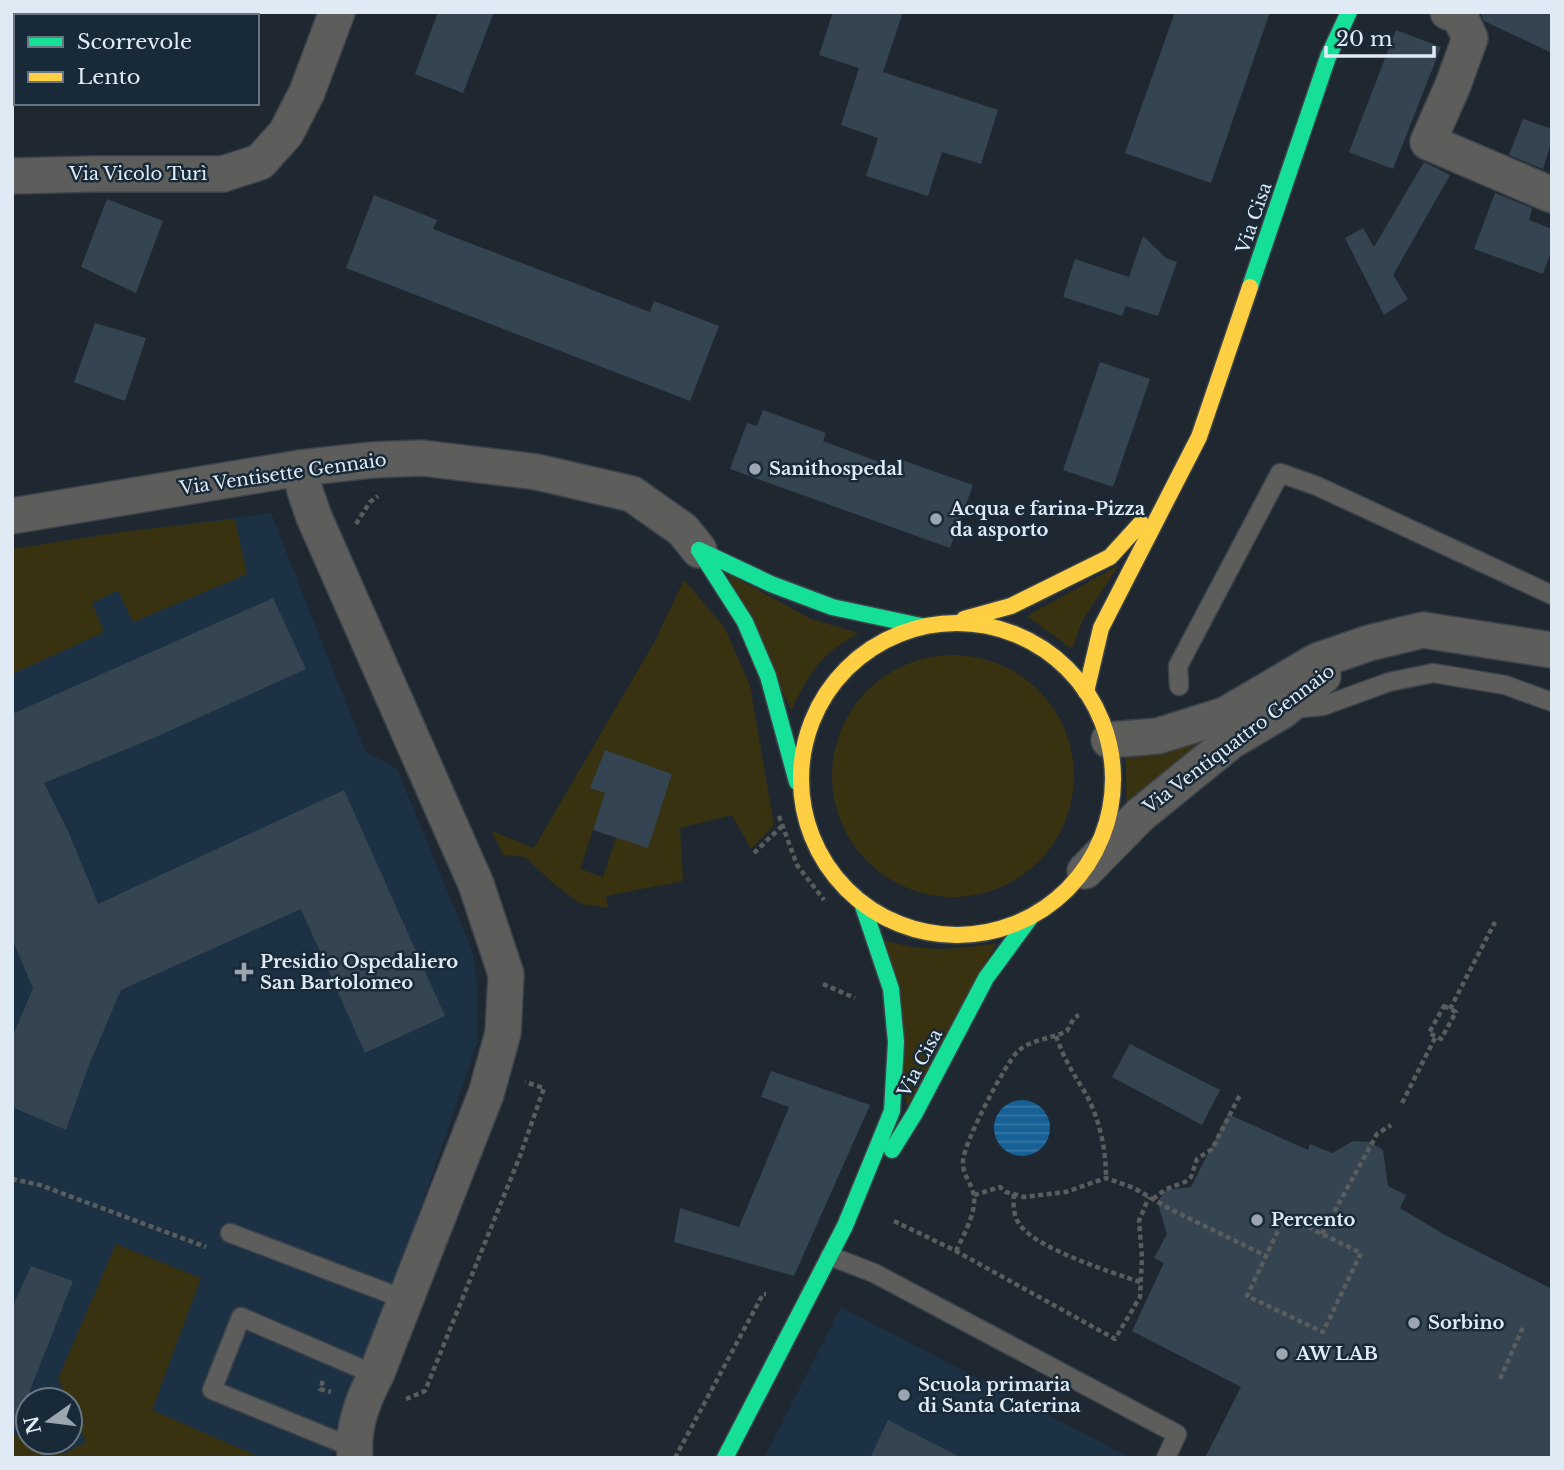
<svg xmlns="http://www.w3.org/2000/svg" width="1564" height="1470" viewBox="0 0 1564 1470" font-family="'Libre Baskerville',serif">
<style>
.built{fill:#1c3143;fill-rule:evenodd}
.green{fill:#393210;fill-rule:evenodd}
.water{fill:url(#water-rules)}
.building{fill:#344450}
.lines{fill:none;stroke-linecap:round;stroke-linejoin:round}
.lane-casing{stroke:#3c434b;stroke-width:21}
.street-casing{stroke:#3c434b;stroke-width:38}
.fast-casing{stroke:#3c434b;stroke-width:19}
.slow-casing{stroke:#3c434b;stroke-width:19}
.path{stroke:#5a5d5e;stroke-width:4.5;stroke-dasharray:5 3.5;stroke-linecap:butt}
.lane{stroke:#5d5e5c;stroke-width:18}
.street{stroke:#5d5e5c;stroke-width:35}
.fast{stroke:#16e098;stroke-width:16}
.slow{stroke:#ffcf43;stroke-width:16}
.poi-dot{fill:#9ca6b0;stroke:#182938;stroke-width:2.5}
.labels{text-anchor:middle;stroke-width:5;stroke-linejoin:round;paint-order:stroke}
.street-label{font-size:18px;fill:#dfeaf4;stroke:#182938}
.poi-label{font-size:18px;font-weight:bold;fill:#dfeaf4;stroke:#182938;text-anchor:start}
</style>
<defs>
<pattern id="water-rules" width="6" height="5" patternUnits="userSpaceOnUse" patternTransform="scale(1.75)"><rect width="6" height="5" fill="#166095"/><path d="M0 2.5h6" fill="none" stroke="#3777a4"/></pattern>
</defs>
<rect width="100%" height="100%" fill="#1f2831"/>
<!-- built -->
<g class="built">
<path d="M271,513L365,751L397,769L473,953L478,991V1041L365,1370L331,1458H12V549L128,531ZM28,1400H70V1442H28Z"/>
<path d="M841,1307L1131,1458H764Z"/>
</g>
<!-- green -->
<g class="green">
<path d="M235,519L247,574L133,622L118,590L92,603L104,632L12,674V549L128,531Z"/>
<path d="M1119,565L1083,619L1072,649L1027,616Z"/>
<path d="M727,573L811,619L859,633C818,656 812,670 791,710Z"/>
<path d="M684,580L725,628L750,686L774,825L751,849L732,815L680,828L683,881L606,896L608,908L581,904L554,884L525,857L503,855L492,831L534,848L655,641ZM605,750L672,774L648,847L616,837L603,877L580,869L605,793L590,788Z"/>
<circle cx="953" cy="776" r="121"/>
<path d="M1225,730L1127,809L1125,749Z"/>
<path d="M881,939C921,953 956,950 997,943L907,1107Z"/>
<path d="M116,1244L201,1278L152,1410L262,1458H12V1437L28,1430V1442H57L63,1454L86,1442L70,1405V1400H68L58,1379Z"/>
</g>
<!-- water -->
<circle class="water" cx="1022" cy="1128" r="28"/>
<!-- building -->
<g class="building">
<path d="M438,12H494L463,93L415,74Z"/>
<path d="M833,12H903L883,72L998,110L981,164L942,152L928,196L866,176L878,138L841,125L859,68L819,55Z"/>
<path d="M1175,12H1270L1211,183L1125,153Z"/>
<path d="M1480,12H1552V53L1484,21Z"/>
<path d="M1396,30L1441,47L1393,169L1349,152Z"/>
<path d="M1523,119L1552,129V140L1543,169L1509,155Z"/>
<path d="M1424,162L1450,175L1393,275L1408,299L1384,315L1345,238L1363,228L1374,247Z"/>
<path d="M1495,193L1532,208L1529,220L1552,229V249L1543,274L1474,249Z"/>
<path d="M374,195L437,220L433,229L650,312L654,301L719,326L690,401L346,268Z"/>
<path d="M107,199L163,221L136,293L81,267Z"/>
<path d="M1143,236L1166,258L1177,262L1158,316L1126,306L1122,316L1063,297L1075,259L1129,277Z"/>
<path d="M95,323L146,338L125,401L74,382Z"/>
<path d="M1100,362L1150,379L1113,487L1063,470Z"/>
<path d="M763,410L826,433L823,441L893,467L896,458L973,485L950,548L730,469L747,423L757,426Z"/>
<path d="M273,598L306,669L156,737L44,783L69,833L98,904L344,790L445,1016L365,1053L301,909L121,990L89,1065L66,1130L12,1107V1038L33,988L12,939V714Z"/>
<path d="M605,750L672,774L648,848L593,830L605,793L590,788Z"/>
<path d="M1130,1044L1220,1090L1202,1125L1112,1077Z"/>
<path d="M771,1071L870,1105L794,1276L674,1242L680,1208L739,1227L789,1107L761,1097Z"/>
<path d="M1228,1114L1308,1150L1310,1144L1332,1153L1353,1141L1370,1142L1383,1150L1388,1186L1406,1195L1400,1208L1445,1235L1552,1289V1458H1205L1241,1387L1132,1331L1164,1263L1154,1258L1167,1234L1158,1204L1160,1198L1166,1190L1191,1187Z"/>
<path d="M31,1266L73,1281L14,1431H12V1308Z"/>
<path d="M888,1420L962,1458H870Z"/>
</g>
<g class="lines">
<defs>
<g id="lane">
<path d="M1179,686L1178,666L1280,473L1317,486L1552,595"/>
<path d="M1293,709L1323,706L1389,682L1433,673L1505,685L1552,702"/>
<path d="M230,1233L404,1299"/>
<path d="M830,1256L874,1273L1177,1434L1166,1458"/>
<path d="M354,1448L212,1390L241,1317L376,1375"/>
</g>
<g id="street">
<path d="M1448,12L1459,15L1470,38L1453,85L1428,142L1552,195"/>
<path d="M12,176L93,174H223L260,162L286,133L307,92L337,12"/>
<path d="M300,468L305,491L314,517L476,884L506,974L503,1033L486,1094L376,1375C363,1399 352,1430 355,1458"/>
<path d="M12,516L300,468L372,460L422,458L537,472L632,494L683,530L699,550"/>
<path d="M1109,740L1158,736L1225,715L1317,661L1369,643L1423,630L1552,650"/>
<path d="M1085,871L1140,815L1231,741L1282,711L1323,676"/>
</g>
<g id="fast">
<path d="M1250,287L1328,57L1349,12"/>
<path d="M699,550L745,622L768,676L797,782"/>
<path d="M699,550L771,584L832,607L921,626"/>
<path d="M892,1150L915,1113L986,978L1030,918"/>
<path d="M725,1458L845,1226L892,1111L896,1042L891,989L862,903"/>
</g>
<g id="slow">
<path d="M964,619L1011,606L1110,557L1141,523"/>
<circle cx="957" cy="779" r="156"/>
<path d="M1086,692L1101,628L1199,437L1250,287"/>
</g>
</defs>
<!-- lane casing -->
<use href="#lane" class="lane-casing"/>
<!-- street casing -->
<use href="#street" class="street-casing"/>
<!-- fast casing -->
<use href="#fast" class="fast-casing"/>
<!-- slow casing -->
<use href="#slow" class="slow-casing"/>
<!-- path -->
<g class="path">
<path d="M356,524L370,502L378,496"/>
<path d="M779,816L797,865L824,900"/>
<path d="M754,853L783,825"/>
<path d="M823,984L855,998"/>
<path d="M1444,1006L1456,1012L1441,1039L1429,1033Z"/>
<path d="M1450,1009L1495,922"/>
<path d="M1056,1036C1063,1056 1072,1072 1083,1089C1099,1116 1106,1147 1106,1178"/>
<path d="M1402,1103L1436,1036"/>
<path d="M12,1179L40,1185L206,1247"/>
<path d="M1014,1194C1013,1205 1013,1216 1020,1225C1037,1249 1111,1272 1140,1282"/>
<path d="M974,1195L1000,1187L1006,1192L1024,1197L1066,1192L1106,1178L1134,1188L1170,1209L1266,1256"/>
<path d="M1153,1199L1166,1189L1185,1182L1191,1177L1197,1159L1212,1149L1241,1093"/>
<path d="M1285,1216L1361,1253L1323,1332L1247,1296Z"/>
<path d="M894,1221L954,1250L1115,1339L1140,1297L1142,1257L1139,1221L1149,1197"/>
<path d="M1322,1234L1377,1134L1391,1125"/>
<path d="M956,1251C963,1236 976,1214 974,1196C972,1183 962,1175 963,1161C964,1142 1005,1064 1018,1051C1032,1039 1051,1039 1067,1031L1074,1018L1079,1015"/>
<path d="M1500,1379L1523,1327"/>
<path d="M323,1381L320,1389L331,1392"/>
<path d="M406,1399L425,1391L520,1156L544,1088L525,1082"/>
<path d="M675,1458L763,1294H766"/>
</g>
<!-- lane -->
<use href="#lane" class="lane"/>
<!-- street -->
<use href="#street" class="street"/>
<!-- fast -->
<use href="#fast" class="fast"/>
<!-- slow -->
<use href="#slow" class="slow"/>
</g>
<!-- markers -->
<g class="poi-dot">
<circle cx="755" cy="469" r="7"/>
<circle cx="936" cy="519" r="7"/>
<path d="M240.5 961.5h7v7h7v7h-7v7h-7v-7h-7v-7h7z"/>
<circle cx="1257" cy="1220" r="7"/>
<circle cx="1414" cy="1323" r="7"/>
<circle cx="1282" cy="1354" r="7"/>
<circle cx="904" cy="1395" r="7"/>
</g>
<g class="labels">
<!-- street labels -->
<g class="street-label">
<text x="138" y="180">Via Vicolo Turì</text>
<text transform="translate(1254 218) rotate(-71)" y="6">Via Cisa</text>
<text transform="translate(283 474) rotate(-8)" y="6">Via Ventisette Gennaio</text>
<text transform="translate(1239 739) rotate(-37)" y="6">Via Ventiquattro Gennaio</text>
<text transform="translate(920 1063) rotate(-62)" y="6">Via Cisa</text>
</g>
<!-- poi labels -->
<g class="poi-label">
<text x="769" y="475">Sanithospedal</text>
<text x="950" y="515">Acqua e farina-Pizza<tspan x="950" dy="21">da asporto</tspan></text>
<text x="260" y="968">Presidio Ospedaliero<tspan x="260" dy="21">San Bartolomeo</tspan></text>
<text x="1271" y="1226">Percento</text>
<text x="1428" y="1329">Sorbino</text>
<text x="1296" y="1360">AW LAB</text>
<text x="918" y="1391">Scuola primaria<tspan x="918" dy="21">di Santa Caterina</tspan></text>
</g>
</g>
<!-- border -->
<rect width="1564" height="1470" fill="none" stroke="#dfeaf4" stroke-width="28"/>
<!-- legend -->
<rect x="14" y="14" width="245" height="91" fill="#182938" stroke="#687683" stroke-width="2"/>
<rect x="28" y="37" width="35" height="10" fill="#16e098" stroke="#687683" stroke-width="2"/>
<text x="77" y="49" font-size="21" fill="#dfeaf4">Scorrevole</text>
<rect x="28" y="72" width="35" height="10" fill="#ffcf43" stroke="#687683" stroke-width="2"/>
<text x="77" y="84" font-size="21" fill="#dfeaf4">Lento</text>
<!-- north arrow -->
<g transform="translate(49 1421) rotate(256)"><circle r="33" fill="#182938" stroke="#687683" stroke-width="2"/>
<path d="M0-5L12 26L0 18L-12 26Z" fill="#9ca6b0"/>
<text y="-10" font-size="19" font-weight="bold" text-anchor="middle" fill="#dfeaf4">N</text>
</g>
<!-- scale -->
<path d="M1326 46v10h108v-10" fill="none" stroke="#dfeaf4" stroke-width="3.5"/>
<text x="1336" y="46" font-size="21" fill="#dfeaf4" stroke="#182938" stroke-width="5" paint-order="stroke">20 m</text>
</svg>
